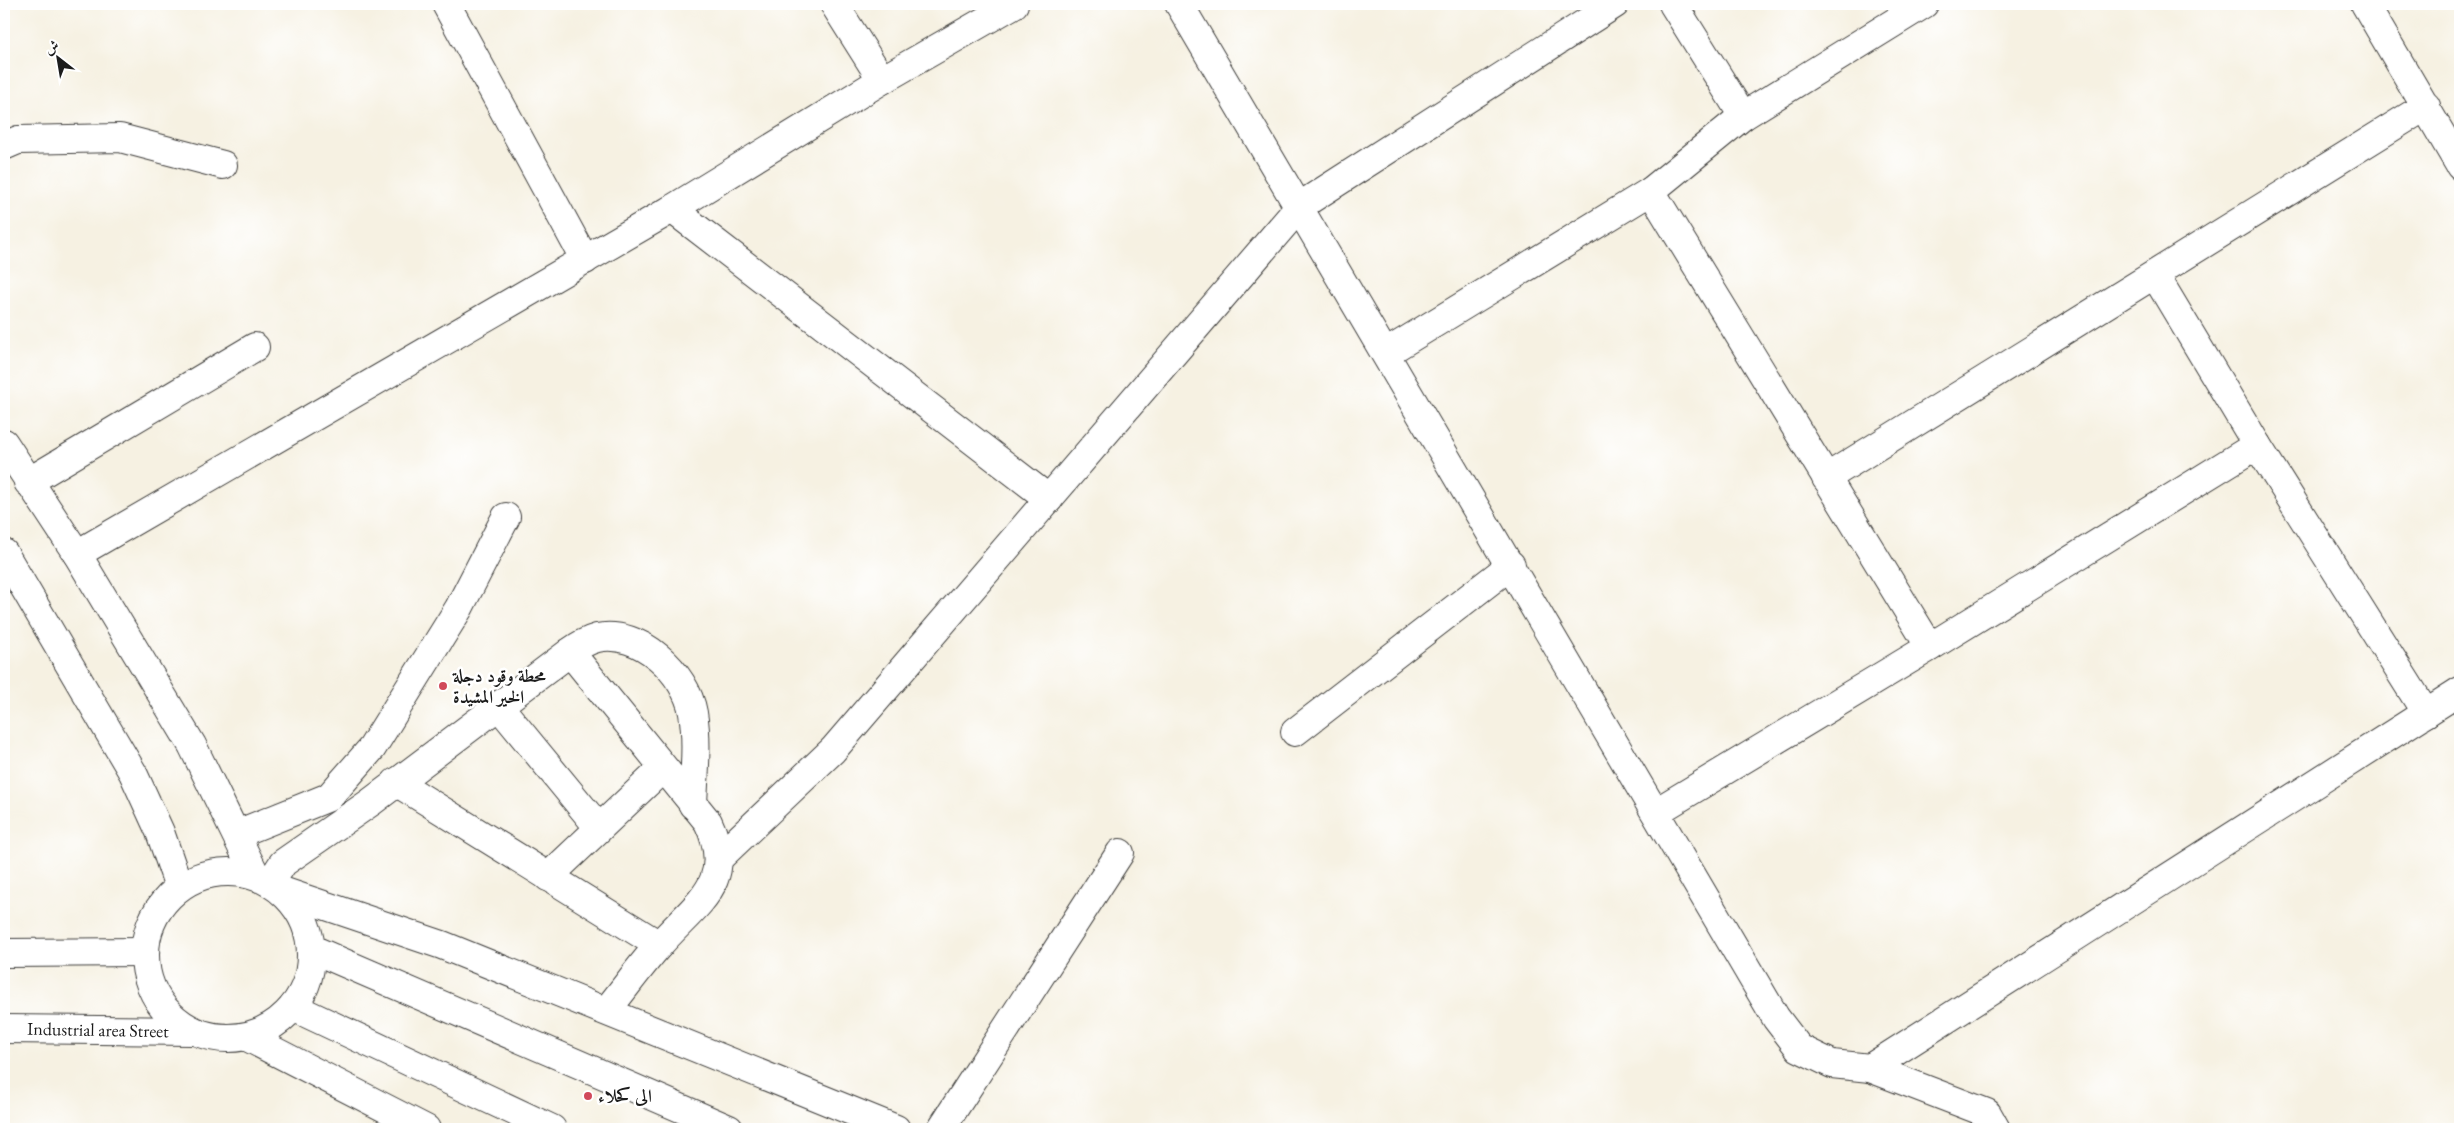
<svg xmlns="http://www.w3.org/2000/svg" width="2464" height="1133" viewBox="0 0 2464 1133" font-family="'EB Garamond',Amiri,serif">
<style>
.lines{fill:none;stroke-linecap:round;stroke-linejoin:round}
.minor-casing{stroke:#3d3c3a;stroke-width:30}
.major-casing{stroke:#3d3c3a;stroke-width:30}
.minor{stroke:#fff;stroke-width:28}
.major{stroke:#fff;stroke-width:28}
.poi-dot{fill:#d1495b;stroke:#fff;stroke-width:2}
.labels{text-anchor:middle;stroke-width:5;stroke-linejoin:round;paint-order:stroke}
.poi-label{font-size:18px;font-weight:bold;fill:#1c1c1c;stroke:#fff;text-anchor:start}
.street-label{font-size:18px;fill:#1c1c1c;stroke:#fff}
</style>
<rect width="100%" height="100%" fill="#fff"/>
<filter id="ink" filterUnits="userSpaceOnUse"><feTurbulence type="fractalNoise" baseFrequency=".02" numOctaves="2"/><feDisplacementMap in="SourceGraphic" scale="10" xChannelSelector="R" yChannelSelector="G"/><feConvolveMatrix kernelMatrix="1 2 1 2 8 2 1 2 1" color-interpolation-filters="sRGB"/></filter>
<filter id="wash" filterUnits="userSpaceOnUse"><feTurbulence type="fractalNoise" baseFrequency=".0096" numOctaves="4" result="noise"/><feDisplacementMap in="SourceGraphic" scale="20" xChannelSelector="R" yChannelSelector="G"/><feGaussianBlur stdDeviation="1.12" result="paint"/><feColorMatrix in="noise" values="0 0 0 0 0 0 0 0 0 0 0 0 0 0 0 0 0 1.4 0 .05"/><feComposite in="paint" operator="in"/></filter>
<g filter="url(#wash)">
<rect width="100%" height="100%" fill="#f6f1e2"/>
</g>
<g filter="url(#ink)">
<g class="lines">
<defs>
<g id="minor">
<path d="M446,4L585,260"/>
<path d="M834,4L882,80"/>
<path d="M1179,4L1776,1018L1799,1048L1832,1064L1870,1068L2460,691"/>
<path d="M1673,4L1743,116"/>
<path d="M1924,4L1743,116L1651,191L1930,647"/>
<path d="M2365,4L2460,166"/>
<path d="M4,146L18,140L120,138L223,165"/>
<path d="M672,209L1049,499"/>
<path d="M2155,275L2257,445L2426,713"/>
<path d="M1386,353L1651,191"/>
<path d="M4,443L77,554L192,745L256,876"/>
<path d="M1826,478L2426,106"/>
<path d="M28,482L255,347"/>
<path d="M4,553L133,773L160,832L179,887"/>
<path d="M77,554L672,209L882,80L1014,4"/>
<path d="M570,652L708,822C737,883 696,903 660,944C641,965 625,988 607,1010"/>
<path d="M498,705L599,828"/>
<path d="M1295,732L1511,565"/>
<path d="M396,782L659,945"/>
<path d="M1656,812L1930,647L2257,445"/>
<path d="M237,834L329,797L372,748L459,608L506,517"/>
<path d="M719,858L833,750L1300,206L1615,4"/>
<path d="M548,877L663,768"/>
<path d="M270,883L283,863L371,802L570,652C578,646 586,641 597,638C640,629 686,673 693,713C698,743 694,775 693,805"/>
<path d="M285,892L442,945L896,1129"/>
<path d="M247,1037L426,1129"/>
<path d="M1870,1068L1987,1113L1996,1129"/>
<path d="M941,1129L1120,853"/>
</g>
<g id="major">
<circle cx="228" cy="955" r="83"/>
<path d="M312,949L729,1129"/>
<path d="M4,953L145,952"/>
<path d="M293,1007L552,1129"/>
<path d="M4,1029L193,1031"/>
</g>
</defs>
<!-- minor casing -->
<use href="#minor" class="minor-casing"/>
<!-- major casing -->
<use href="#major" class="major-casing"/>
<!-- minor -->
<use href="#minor" class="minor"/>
<!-- major -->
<use href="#major" class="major"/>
</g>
</g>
<!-- markers -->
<g class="poi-dot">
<circle cx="443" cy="686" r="5"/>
<circle cx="588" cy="1096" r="5"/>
</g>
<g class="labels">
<!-- poi labels -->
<g class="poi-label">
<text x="453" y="682">محطة وقود دجلة<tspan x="453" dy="21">الخير المشيدة</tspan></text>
<text x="598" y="1102">الى كحلاء</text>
</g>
<!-- street labels -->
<g class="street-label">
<text transform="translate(98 1030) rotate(1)" y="6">Industrial area Street</text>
</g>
</g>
<!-- margin -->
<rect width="2464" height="1133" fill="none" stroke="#fff" stroke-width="20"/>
<!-- north arrow -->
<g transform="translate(58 58) rotate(329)" stroke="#ffffff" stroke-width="4" paint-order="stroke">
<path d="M0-4L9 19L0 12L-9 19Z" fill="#1c1c1c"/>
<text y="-8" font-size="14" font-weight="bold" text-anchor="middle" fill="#1c1c1c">ش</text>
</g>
</svg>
